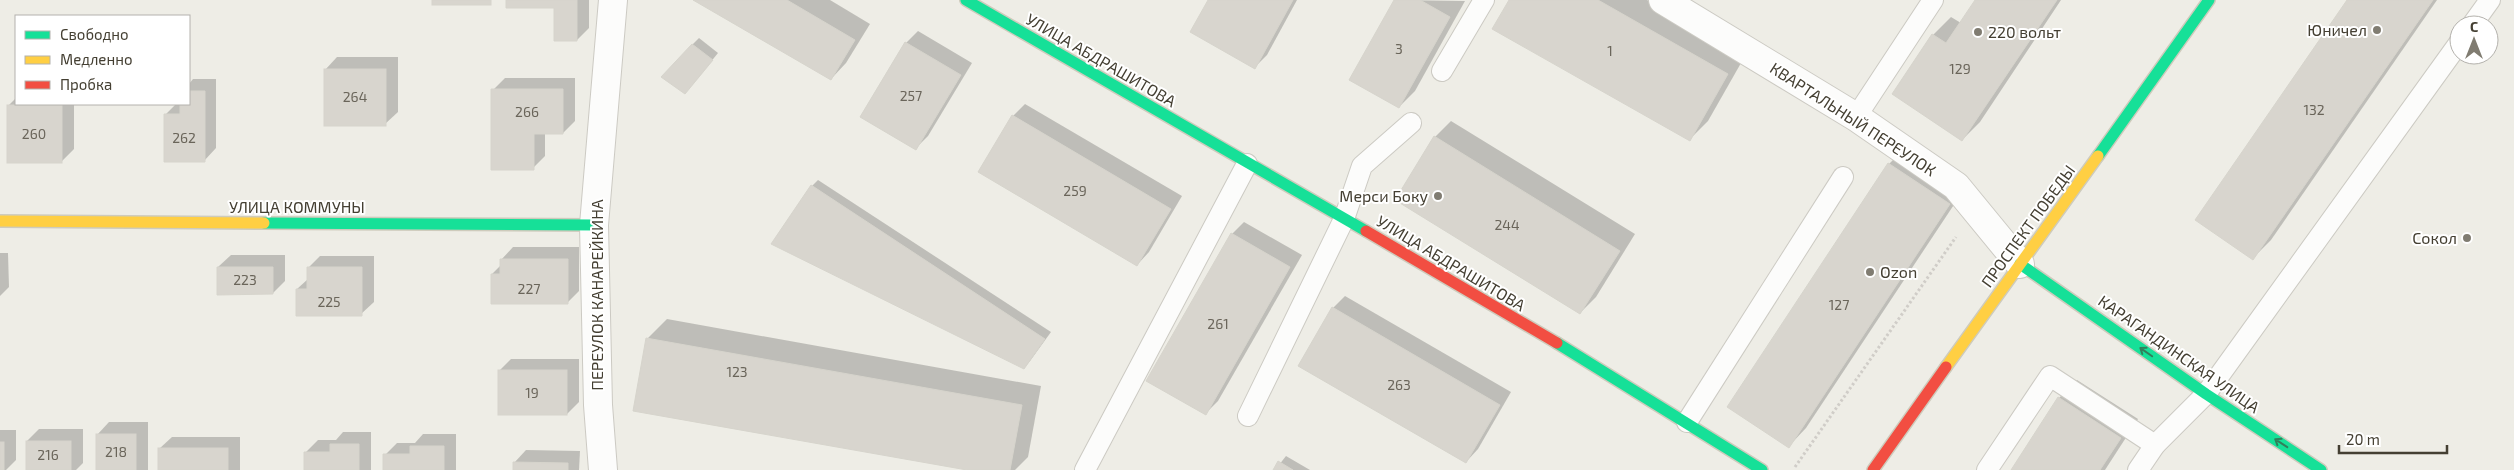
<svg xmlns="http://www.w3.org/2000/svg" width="2514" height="470" viewBox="0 0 2514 470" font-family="'Exo 2',sans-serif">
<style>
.shadow{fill:#0003}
.building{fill:#d8d5ce;stroke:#d6d4cc}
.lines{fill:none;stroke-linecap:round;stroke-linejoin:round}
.lane-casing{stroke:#cccac3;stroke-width:22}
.street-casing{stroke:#cccac3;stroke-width:30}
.fast-casing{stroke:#cecbbc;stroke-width:14}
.slow-casing{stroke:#cecbbc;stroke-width:14}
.jam-casing{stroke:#cecbbc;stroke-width:14}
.path{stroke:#d0cdc8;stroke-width:3;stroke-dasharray:2.5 2.5;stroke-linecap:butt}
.lane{stroke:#fcfcfb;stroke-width:20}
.street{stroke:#fcfcfb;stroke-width:28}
.fast{stroke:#16e098;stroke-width:11}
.slow{stroke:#ffcf43;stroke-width:11}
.jam{stroke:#f24e42;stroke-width:11}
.oneway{stroke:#327f5b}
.poi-dot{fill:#807c71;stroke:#fff;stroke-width:2}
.labels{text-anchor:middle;stroke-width:4;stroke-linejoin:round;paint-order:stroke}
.number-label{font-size:14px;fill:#6a655a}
.poi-label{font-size:16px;fill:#443f32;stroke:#fff;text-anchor:end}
.street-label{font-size:16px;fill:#443f32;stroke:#fff}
</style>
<rect width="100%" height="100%" fill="#eeede6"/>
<!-- shadow -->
<g class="shadow">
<path d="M507,0H589V28L577,40L555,7Z"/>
<path d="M696,0H830L870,24L846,63L831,79Z"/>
<path d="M1209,0H1297L1267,55L1255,67Z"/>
<path d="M1395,0L1465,1L1415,91L1399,107Z"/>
<path d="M1510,0H1647L1745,56L1708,121L1690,139Z"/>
<path d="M1976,0H2061L1980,122L1962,140L1893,94L1933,35L1951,17L1961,23Z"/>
<path d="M2349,0H2437L2271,240L2253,258Z"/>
<path d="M918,31L972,63L928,136L915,149L906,43Z"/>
<path d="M699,38L718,53L692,85V45Z"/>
<path d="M337,57H398V112L385,124L325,70Z"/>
<path d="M505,78H575V121L563,133H545V156L533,168L493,90Z"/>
<path d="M193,79H216V148L204,161L165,115L176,104H189V84Z"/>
<path d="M16,98V104H74V149L62,161L8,106Z"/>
<path d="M1025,104L1182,196L1149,252L1137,265L1013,116Z"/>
<path d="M1451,121L1635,234L1596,297L1580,313L1435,137Z"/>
<path d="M1907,146L1967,185L1806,428L1789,446L1889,164Z"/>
<path d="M818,180L1051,332L1030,361L1024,368L812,186Z"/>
<path d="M1244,222L1302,255L1218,401L1206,413L1232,234Z"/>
<path d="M513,247H579V291L567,303L492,274L501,265V260Z"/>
<path d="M0,253H8L9,287L0,296Z"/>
<path d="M231,255H285V281L273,293L218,267Z"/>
<path d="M320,256H374V302L361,314L297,289L308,279V268Z"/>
<path d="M1345,296L1511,392L1478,449L1466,462L1333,308Z"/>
<path d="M667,319L1041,386L1028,457L1015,470H974L647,339Z"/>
<path d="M511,359H579V402L567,414L499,371Z"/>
<path d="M2077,380L2138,419L2105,470H2012L2059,398Z"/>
<path d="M109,422H148V470H97V435Z"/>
<path d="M39,429H83V463L76,470H27V441Z"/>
<path d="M0,430H16V460L6,470H0Z"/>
<path d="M343,432H371V470H306V452L318,440H336Z"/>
<path d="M423,434H456V470H385V455L397,443H415Z"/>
<path d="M172,437H240V470H159V449Z"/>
<path d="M526,450L580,451L579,470H514V463Z"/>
<path d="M1286,456L1310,470H1275Z"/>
</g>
<!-- building -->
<g class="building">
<rect x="432" y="0" width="59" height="5"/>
<path d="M506,0H577V41H554V8H506Z"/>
<path d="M693,0H787L855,40L831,80Z"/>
<path d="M1208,0H1293L1255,69L1190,32Z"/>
<path d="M1394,0H1420L1450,17L1399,108L1349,80Z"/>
<path d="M1509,0H1598L1728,74L1690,141L1492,29Z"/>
<path d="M1975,0H2057L1962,141L1892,94L1932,34L1946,43Z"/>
<path d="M2347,0H2433L2253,260L2195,220Z"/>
<path d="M905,42L961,75L916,150L860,117Z"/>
<path d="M692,44L713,60L685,94L661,77Z"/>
<rect x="324" y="69" width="62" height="57"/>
<path d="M491,89H563V134H534V170H491Z"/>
<path d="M189,91H205V162H164V114H180V104H189Z"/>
<rect x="7" y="105" width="55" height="58"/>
<path d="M1012,115L1171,209L1137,266L978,172Z"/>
<path d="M1434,136L1620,251L1580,314L1395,200Z"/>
<path d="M1888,163L1950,204L1789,448L1727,407Z"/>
<path d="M811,185L1045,339L1024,369L771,244Z"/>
<path d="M1231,233L1290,267L1206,415L1146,381Z"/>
<path d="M500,259H568V304H491V274H500Z"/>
<path d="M217,267H273V294L217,295Z"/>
<path d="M307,267H362V316H296V289H307Z"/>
<path d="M1332,307L1500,405L1466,463L1298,366Z"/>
<path d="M646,338L1022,405L1010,470H967L633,411Z"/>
<rect x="498" y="370" width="69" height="45"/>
<path d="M2058,397L2121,438L2100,470H2011Z"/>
<rect x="96" y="434" width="40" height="36"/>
<rect x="26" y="441" width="45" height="29"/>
<rect x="0" y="442" width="4" height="28"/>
<path d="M330,444H359V470H304V452H330Z"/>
<path d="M410,446H444V470H383V454H410Z"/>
<rect x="158" y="448" width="70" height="22"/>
<path d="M1278,461L1293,470H1273Z"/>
<path d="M513,462L568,463V470H513Z"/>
</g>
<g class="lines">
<defs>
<g id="lane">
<path d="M2472,25L2490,0"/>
<path d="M1442,71L1484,0"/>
<path d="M1856,117L1933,0"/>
<path d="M1248,416L1344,219L1362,166L1411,123"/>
<path d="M1687,422L1843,177"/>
<path d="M1085,470L1247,164"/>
<path d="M1987,470L2050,376L2155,445"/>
<path d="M2138,470L2155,445L2206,394L2459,43"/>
</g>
<g id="street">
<path d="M1663,0L1856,117L1956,186L2020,264"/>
<path d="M603,470L598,405L594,225L613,0"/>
</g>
<g id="fast">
<path d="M966,0L1366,231"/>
<path d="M2098,156L2209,0"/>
<path d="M264,223L594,225"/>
<path d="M2020,264L2206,394L2321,470"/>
<path d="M1557,343L1762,470"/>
</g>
<g id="slow">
<path d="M0,221L264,223"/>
<path d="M1946,367L2098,156"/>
</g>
<g id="jam">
<path d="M1366,231L1557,343"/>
<path d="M1873,470L1946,367"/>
</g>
</defs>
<!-- lane casing -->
<use href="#lane" class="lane-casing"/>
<!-- street casing -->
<use href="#street" class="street-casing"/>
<!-- fast casing -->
<use href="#fast" class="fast-casing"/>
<!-- slow casing -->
<use href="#slow" class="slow-casing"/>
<!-- jam casing -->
<use href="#jam" class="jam-casing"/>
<!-- path -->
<path class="path" d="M1795,467L1956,237"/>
<!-- lane -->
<use href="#lane" class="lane"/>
<!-- street -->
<use href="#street" class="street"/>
<!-- fast -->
<use href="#fast" class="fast"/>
<!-- slow -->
<use href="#slow" class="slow"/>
<!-- jam -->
<use href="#jam" class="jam"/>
</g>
<!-- one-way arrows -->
<defs><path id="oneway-shaft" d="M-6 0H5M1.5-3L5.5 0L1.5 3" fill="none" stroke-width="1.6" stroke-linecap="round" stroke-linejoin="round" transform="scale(1.25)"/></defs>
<g class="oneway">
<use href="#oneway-shaft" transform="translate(2146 352) rotate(-145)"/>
<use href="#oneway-shaft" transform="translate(2281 443) rotate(-147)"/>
</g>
<!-- markers -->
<g class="poi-dot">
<circle cx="2377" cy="30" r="5"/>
<circle cx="1978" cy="32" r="5"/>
<circle cx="1438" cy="196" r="5"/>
<circle cx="2467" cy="238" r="5"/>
<circle cx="1870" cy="272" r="5"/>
</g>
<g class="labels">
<!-- number labels -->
<g class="number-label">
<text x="1399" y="54">3</text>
<text x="1610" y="56">1</text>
<text x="1960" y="74">129</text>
<text x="911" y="101">257</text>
<text x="355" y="102">264</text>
<text x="2314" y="115">132</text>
<text x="527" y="117">266</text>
<text x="34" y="139">260</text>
<text x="184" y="143">262</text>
<text x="1075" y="196">259</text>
<text x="1507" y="230">244</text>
<text x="245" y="285">223</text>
<text x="529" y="294">227</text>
<text x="329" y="307">225</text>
<text x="1839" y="310">127</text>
<text x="1218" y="329">261</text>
<text x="737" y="377">123</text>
<text x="1399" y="390">263</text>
<text x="532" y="398">19</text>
<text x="116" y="457">218</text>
<text x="48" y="460">216</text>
</g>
<!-- poi labels -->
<g class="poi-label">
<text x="2367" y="36">Юничел</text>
<text x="1988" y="38" text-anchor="start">220 вольт</text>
<text x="1428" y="202">Мерси Боку</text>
<text x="2457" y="244">Сокол</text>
<text x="1880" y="278" text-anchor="start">Ozon</text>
</g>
<!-- street labels -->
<g class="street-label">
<text transform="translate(1101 60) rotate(30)" y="6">УЛИЦА АБДРАШИТОВА</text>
<text transform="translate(1853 119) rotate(33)" y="6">КВАРТАЛЬНЫЙ ПЕРЕУЛОК</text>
<text x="297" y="213">УЛИЦА КОММУНЫ</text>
<text transform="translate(2028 226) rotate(-54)" y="6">ПРОСПЕКТ ПОБЕДЫ</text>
<text transform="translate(1451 263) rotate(31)" y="6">УЛИЦА АБДРАШИТОВА</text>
<text transform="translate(597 295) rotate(-90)" y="6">ПЕРЕУЛОК КАНАРЕЙКИНА</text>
<text transform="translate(2179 354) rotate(35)" y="6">КАРАГАНДИНСКАЯ УЛИЦА</text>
</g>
</g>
<!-- legend -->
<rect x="15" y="15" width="175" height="90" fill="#ffffff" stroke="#b4b2ad"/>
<rect x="25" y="31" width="25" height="8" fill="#16e098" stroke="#b4b2ad"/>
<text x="60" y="40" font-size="15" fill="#443f32">Свободно</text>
<rect x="25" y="56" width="25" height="8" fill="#ffcf43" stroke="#b4b2ad"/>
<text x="60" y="65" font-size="15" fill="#443f32">Медленно</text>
<rect x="25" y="81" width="25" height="8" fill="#f24e42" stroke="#b4b2ad"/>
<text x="60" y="90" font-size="15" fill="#443f32">Пробка</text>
<!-- north arrow -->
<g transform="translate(2474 40)"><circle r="24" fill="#ffffff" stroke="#b4b2ad"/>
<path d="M0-4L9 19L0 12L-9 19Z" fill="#807c71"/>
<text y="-8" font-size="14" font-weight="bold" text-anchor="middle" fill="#443f32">С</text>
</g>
<!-- scale -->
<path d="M2339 445v8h108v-8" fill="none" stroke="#443f32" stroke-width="2.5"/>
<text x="2346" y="445" font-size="15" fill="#443f32" stroke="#ffffff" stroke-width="4" paint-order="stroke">20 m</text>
</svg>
